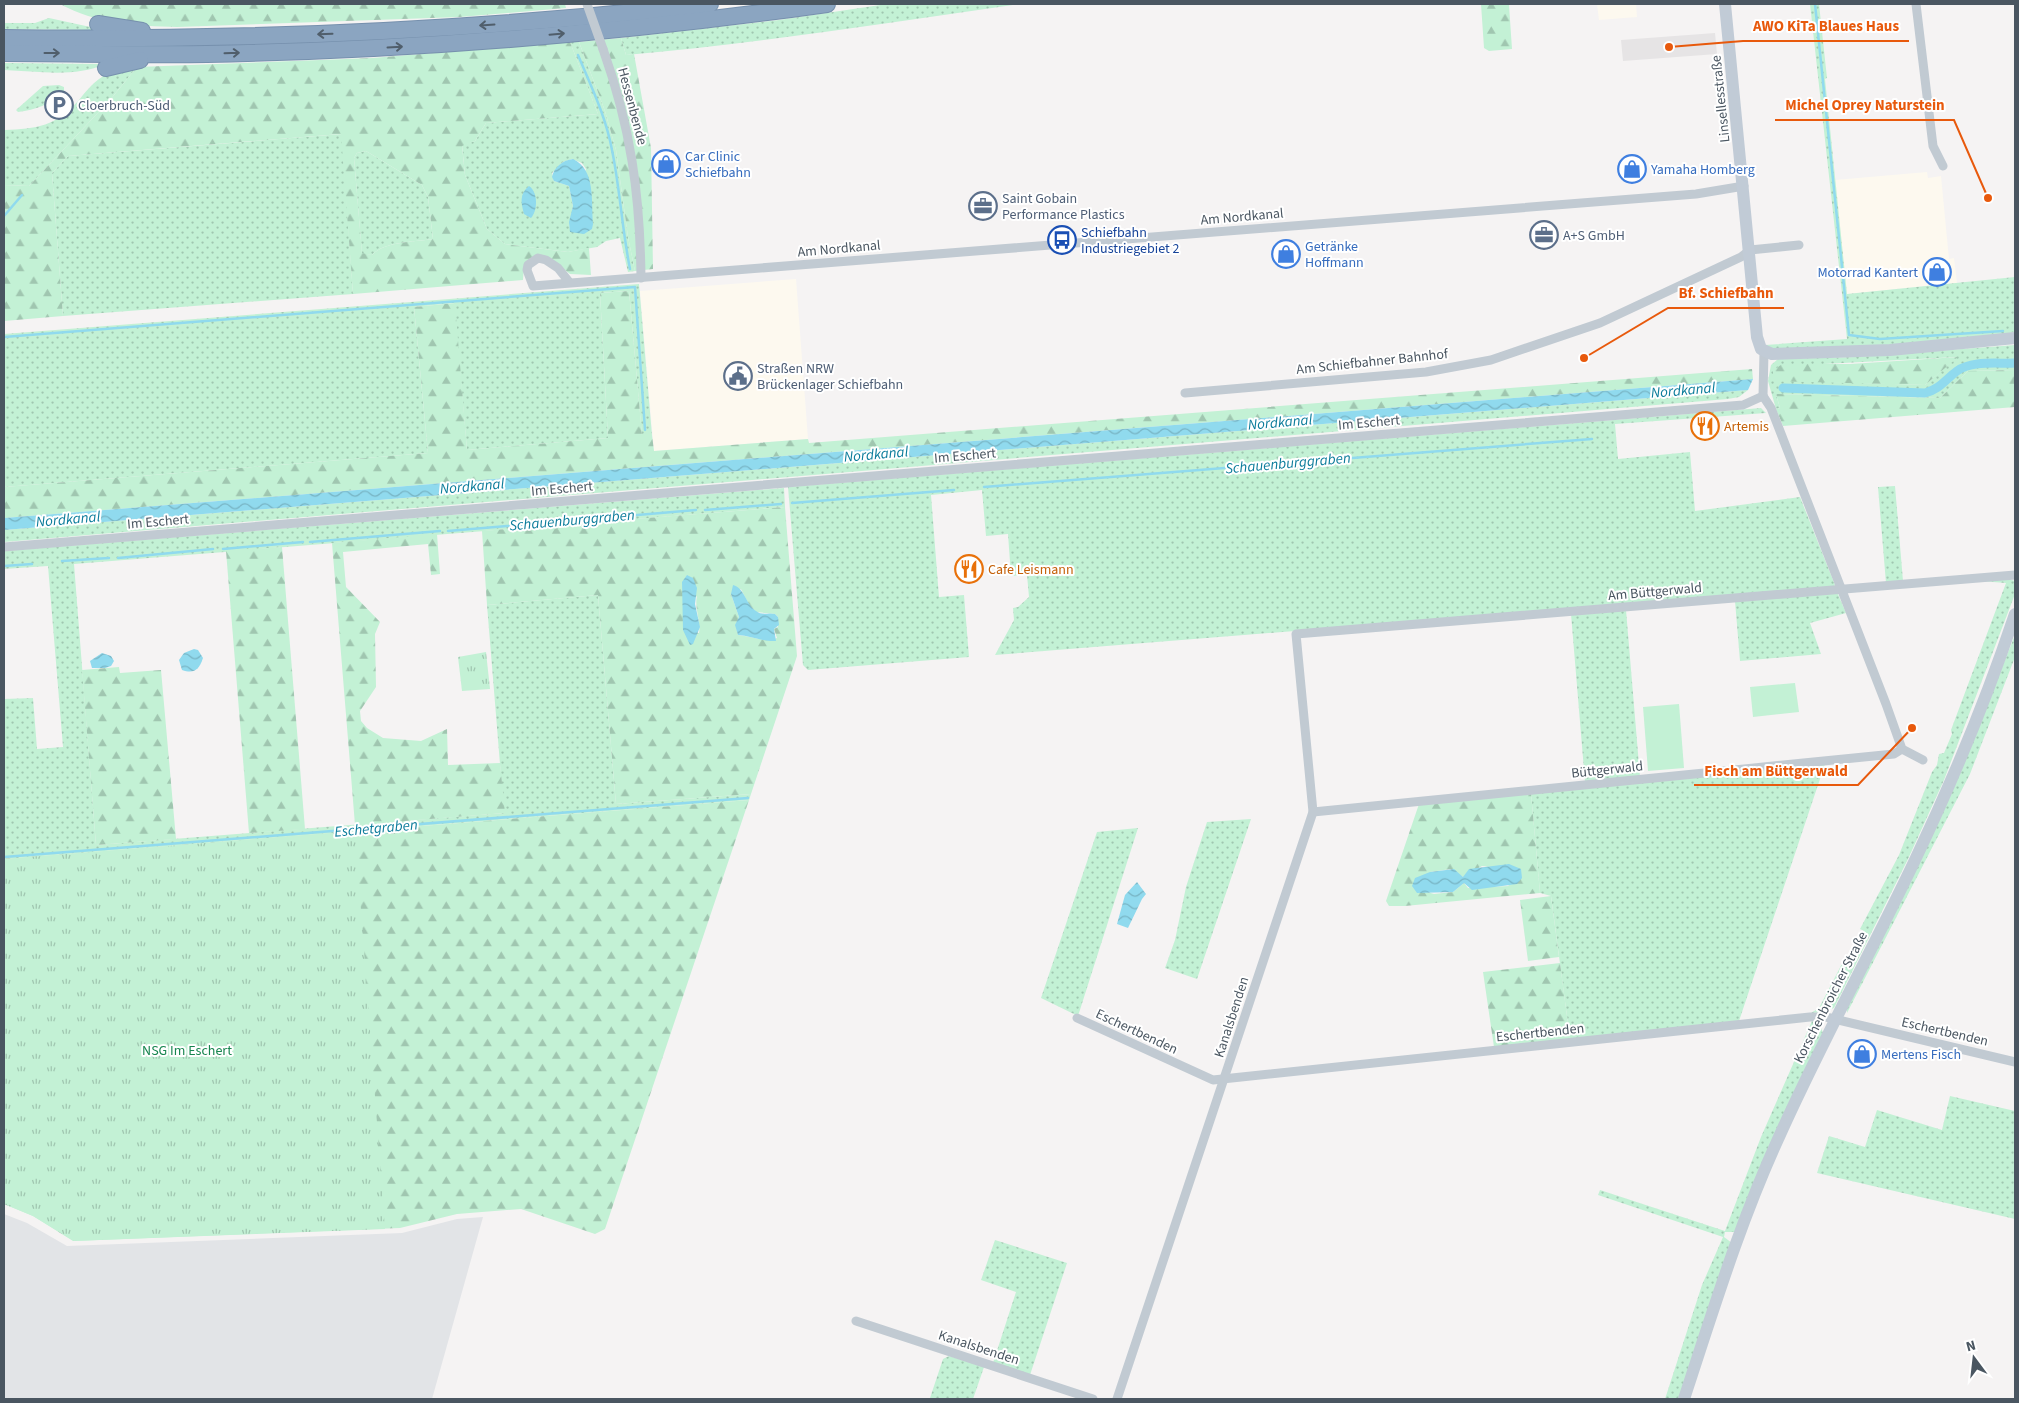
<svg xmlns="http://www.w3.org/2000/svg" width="2019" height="1403" viewBox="0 0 2019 1403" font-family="'Source Sans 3',sans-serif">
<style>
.commercial{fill:#fdf9ef}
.education{fill:#e6e4e5}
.airport{fill:#e2e4e7}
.grass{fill:url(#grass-dots);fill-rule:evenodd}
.forest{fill:url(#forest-firs);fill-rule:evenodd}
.park{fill:url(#park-tufts)}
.garden{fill:#c3f1d5}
.water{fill:url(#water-waves)}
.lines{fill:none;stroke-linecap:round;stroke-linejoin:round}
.stream{stroke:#90daee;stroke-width:2.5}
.canal{stroke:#90daee;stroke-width:9}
.highway-casing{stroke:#7690ad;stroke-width:18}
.street{stroke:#c1cad2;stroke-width:9}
.secondary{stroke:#c1cbd6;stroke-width:12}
.highway{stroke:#8ba5c1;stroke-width:16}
.street-bridge{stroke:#c1cad2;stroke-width:9}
.oneway{stroke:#505e6b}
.labels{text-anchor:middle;stroke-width:4;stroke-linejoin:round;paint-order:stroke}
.street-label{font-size:14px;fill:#4a5661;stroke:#fff}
.service-label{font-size:14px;fill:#4e5e75;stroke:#fff;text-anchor:start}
.shop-label{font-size:14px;fill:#366cbe;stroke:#fff;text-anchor:start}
.transit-label{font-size:14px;fill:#164399;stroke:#fff;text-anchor:start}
.food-label{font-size:14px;fill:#c56008;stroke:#fff;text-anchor:start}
.park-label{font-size:14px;fill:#17864f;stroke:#fff}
.water-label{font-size:15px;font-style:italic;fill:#0c7c9b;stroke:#fff}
.leader{fill:none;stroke:#e8590c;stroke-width:2}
.callout-dot{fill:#e8590c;stroke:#fff;stroke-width:2}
.callout-label{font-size:15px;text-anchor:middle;font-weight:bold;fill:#e8590c;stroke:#fff;stroke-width:4;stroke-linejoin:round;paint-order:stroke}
</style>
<defs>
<pattern id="grass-dots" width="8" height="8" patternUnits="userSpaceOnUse" patternTransform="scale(1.25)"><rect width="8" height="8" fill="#c3f1d5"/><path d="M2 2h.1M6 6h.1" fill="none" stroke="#a0c6b0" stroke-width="1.8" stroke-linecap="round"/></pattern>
<pattern id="forest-firs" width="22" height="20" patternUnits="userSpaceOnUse" patternTransform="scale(1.25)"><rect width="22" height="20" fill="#c3f1d5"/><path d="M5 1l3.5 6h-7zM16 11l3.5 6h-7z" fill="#a0c6b0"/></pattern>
<pattern id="park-tufts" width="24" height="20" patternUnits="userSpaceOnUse" patternTransform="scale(1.25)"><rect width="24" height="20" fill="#c3f1d5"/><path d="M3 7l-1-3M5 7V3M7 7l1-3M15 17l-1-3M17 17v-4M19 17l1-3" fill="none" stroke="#a0c6b0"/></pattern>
<pattern id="water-waves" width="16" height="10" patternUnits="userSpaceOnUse" patternTransform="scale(1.25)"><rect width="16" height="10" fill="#90daee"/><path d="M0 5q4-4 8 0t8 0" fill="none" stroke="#78b4c4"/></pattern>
</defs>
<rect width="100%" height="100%" fill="#f5f3f3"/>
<!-- commercial -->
<g class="commercial">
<path d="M1597,4H1636L1637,17L1599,20Z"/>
<path d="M1927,172L1928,178L1941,176L1949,259L1954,258L1957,283L1847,294L1835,180Z"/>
<path d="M796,279L808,439L654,451L640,291Z"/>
</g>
<!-- education -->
<path class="education" d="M1715,33L1717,54L1623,61L1621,40Z"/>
<!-- airport -->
<path class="airport" d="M4,1214L27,1223L67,1246L402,1233L457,1219L483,1217L432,1399H4Z"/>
<!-- grass -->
<g class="grass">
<path d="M887,4H1020C889,23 758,43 626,55L621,38L779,20Z"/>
<path d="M1810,4H1819L1827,78L1825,79L1847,294L2015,277V332C1935,346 1852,347 1771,349L1765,345L1847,339Z"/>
<path d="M49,18L95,28L94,30L4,29V23H35Z"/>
<path d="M570,42H579L605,111L616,150L628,237L635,271L628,272L620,238L606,241L597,247L568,252L505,244L487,229L465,175L462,145L475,141L486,123L598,114ZM572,159L582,163L586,169L569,229L573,206L569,186L554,181L552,173L563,162Z"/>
<path d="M4,63L105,64C75,78 37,71 4,70Z"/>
<path d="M137,67L110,100L29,186L4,185V130C37,129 56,126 79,100C87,90 95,80 107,74C116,70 128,69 137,67Z"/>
<path d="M59,85L64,87V93C49,104 36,110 18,112L16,110L43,86Z"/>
<path d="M342,134L353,294L63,316L52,173L68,156Z"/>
<path d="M366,151L422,185L428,197L433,239C415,242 385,241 372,255L362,254L354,158L357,153Z"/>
<path d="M639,284L652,435L642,436L629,291L600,293L608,438L467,450L454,303L414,307L428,453L4,487V334Z"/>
<path d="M2015,345V370L1968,371L1940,398L1776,394L1780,408L1776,409L1768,381L1771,365L1778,359L1856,357ZM1957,357L1925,385L1773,380L1824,364Z"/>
<path d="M1748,390L1739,397L1728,399L4,542V530Z"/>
<path d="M1761,408L1766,413L1615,424L1618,459L1690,452L1695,511L1800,497L1835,585L1833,588L995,655L1014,620L1013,608L1018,607L1029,597L1027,575L1011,576L1008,534L986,536L982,490L931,495L939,597L964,595L969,657L808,670L803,665L788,487Z"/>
<path d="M1895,486L1903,581L1886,583L1878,487Z"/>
<path d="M784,488L785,507L74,564L96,845L504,813L487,605L598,595L616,804L751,794L749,800L4,859V699L33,698L37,749L63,747L48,566L4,569V551Z"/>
<path d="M2008,579L2015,581V594L1944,780L1908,859L1834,1008L1824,1012L1811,1013L1819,1008L1846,956L1850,957L1864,931L1860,929L1899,855L1932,772L1937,765L1939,754L1944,753L1952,734L1951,730L2006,583L1980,581Z"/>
<path d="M1837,592L1846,613L1810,623L1821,654L1740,661L1735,601Z"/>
<path d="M1626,610L1640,777L1585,782L1571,614Z"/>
<path d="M2015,635V657L1970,774L1847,1013V1007L1968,751Z"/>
<path d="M1825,764L1739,1021L1570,1039L1551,896L1540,893L1531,793Z"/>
<path d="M1251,819L1197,979L1165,968L1175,940L1186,887L1207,822Z"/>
<path d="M1138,828L1078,1016L1041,998L1097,832Z"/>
<path d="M1812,1021L1819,1023L1823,1033L1736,1232H1725L1724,1237L1732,1243L1680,1399H1665L1702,1285L1723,1237L1598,1195L1600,1190L1725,1231L1761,1137Z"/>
<path d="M1950,1096L2015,1111V1219L1817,1173L1829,1136L1865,1147L1877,1110L1942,1130Z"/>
<path d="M995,1240L1067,1263L1030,1375L993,1363L1016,1292L981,1280Z"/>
<path d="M949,1356L984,1367L973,1399L930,1398L943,1359Z"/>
</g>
<!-- forest -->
<g class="forest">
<path d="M60,4H565L566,8L460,17L177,27C136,26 97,24 60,4Z"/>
<path d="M1481,4H1518L1509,5L1512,49L1489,51L1484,48Z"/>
<path d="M621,38L626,55L634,54L651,148L653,269L635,271L628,237L616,150L605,111L579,42Z"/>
<path d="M570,42L598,114L486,123L475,141L462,146L465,175L487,229L505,244L568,252L589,248L591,275L570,274L549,258L524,267L523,280L353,294L341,134L68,156L52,173L63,316L4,321V185L29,186L110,100L137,67L372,58ZM366,151L422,185L428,197L433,239C415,242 385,241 372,255L362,253L354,158L357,153Z"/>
<path d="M629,291L642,435H652L654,451L808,439L809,443L1752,369L1753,379L4,518V487L428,453L414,307L455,303L467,450L608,438L600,293Z"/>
<path d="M1958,357L1925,385L1773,381V371L1782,364H1850Z"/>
<path d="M2015,370V407L1783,426L1776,409L1780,408L1776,394L1940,398L1968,371Z"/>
<path d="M785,507L797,656L751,794L616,804L598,595L487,605L482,531ZM741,589L749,605L756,612L775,614L778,617V627L774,629L777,638C765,643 752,636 738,635L736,625L739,617L731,594ZM697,596C694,608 701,620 699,633L683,630L684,607Z"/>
<path d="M437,534L440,574L431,575L428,544L343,552L346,587L380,622L375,634L376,687L360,711L361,721L367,728L383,738L421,741L447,729L448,765L500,763L505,813L355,825L332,543Z"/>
<path d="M282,547L305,829L249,833L226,551Z"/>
<path d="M119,667L120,673L161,670L176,839L96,845L82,670Z"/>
<path d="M1531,793L1540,893L1405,906H1389L1386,901L1419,804ZM1482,866L1491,867L1509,886L1468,888L1464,883L1453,892L1434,894L1427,892L1430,872L1451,869L1463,877Z"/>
<path d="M749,800L605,1229L595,1234L521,1209L457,1214L400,1228L73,1241L33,1216L4,1204V859Z"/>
<path d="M1551,896L1559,957L1528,961L1520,900Z"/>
<path d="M1560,963L1570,1039L1494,1047L1483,972Z"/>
</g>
<!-- park -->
<g class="park">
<path d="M486,652L490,689L462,691L458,657Z"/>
<path d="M355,831L385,1229L74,1241L33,1216L4,1204V859Z"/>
</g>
<!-- garden -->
<g class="garden">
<path d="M1795,683L1799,712L1753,717L1750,687Z"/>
<path d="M1679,704L1684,768L1648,771L1643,707Z"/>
</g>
<!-- water -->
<g class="water">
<path d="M573,159C596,170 591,201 593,224L592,229L584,234L570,232L569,222L573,206L569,186L554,181L552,177C554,167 563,160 573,159Z"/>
<path d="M529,186C538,192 538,210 531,218L524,214C521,203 519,194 529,186Z"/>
<path d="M1753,379L1748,390L4,530V518Z"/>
<path d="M687,575L693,578L697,588L695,604L700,627L693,644L690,645L683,630L682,582Z"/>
<path d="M733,585C745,588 746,605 756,611C762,616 768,612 775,614L778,617L779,625L774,629L776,641C764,642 751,636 738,635L735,625L739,617L731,594Z"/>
<path d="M194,649L198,650L203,658C199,670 194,674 182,670L179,660L184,653Z"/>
<path d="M102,653L111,656L114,661L111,666L105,668H92L90,661Z"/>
<path d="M1509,864L1521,869L1522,878L1517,884L1472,890L1464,883L1453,892L1417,893L1412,886L1415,878L1430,872L1454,869L1463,877L1469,869Z"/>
<path d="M1137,882L1146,894L1142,899L1128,928L1117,924L1125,895Z"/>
</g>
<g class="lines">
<!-- stream -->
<g class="stream">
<path d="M1815,4L1849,335L1880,339L2003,331"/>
<path d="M578,55C591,86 606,117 612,150C620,189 622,229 630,269"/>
<path d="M4,216L22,195"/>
<path d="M4,337L635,287L645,430"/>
<path d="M984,487L1592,439"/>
<path d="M792,503L954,490"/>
<path d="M705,510L781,504"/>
<path d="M448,531L696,510"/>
<path d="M310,542L440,531"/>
<path d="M223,549L303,542"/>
<path d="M118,558L213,549"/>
<path d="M62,561L109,558"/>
<path d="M4,566L32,564"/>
<path d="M4,857L748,798"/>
</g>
<!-- canal -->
<path class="canal" d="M1783,388L1925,393C1940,389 1945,380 1957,371C1972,360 1998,364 2015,363"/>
<defs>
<g id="highway">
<path d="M98,24L142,31"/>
<path d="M4,38C240,41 475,31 710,4"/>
<path d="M4,53C71,53 139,55 207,54C414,50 622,33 827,4"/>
<path d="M106,68L140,60"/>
</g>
</defs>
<!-- highway casing -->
<use href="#highway" class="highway-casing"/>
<!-- street -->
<g class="street">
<path d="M1916,4L1933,146L1943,166"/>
<path d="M603,49C631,128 640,194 641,278"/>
<path d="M570,283L558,268L546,260L538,258L528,265L527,270L533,286L1696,194L1744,186"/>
<path d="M1185,393L1426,372L1491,360L1600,323L1741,257L1750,250L1799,245"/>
<path d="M1763,396L1771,408L1886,704L1902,749L1923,760"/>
<path d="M1763,396L1764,352"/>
<path d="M4,547L1743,405L1763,396"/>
<path d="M1313,812L1894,754L1902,749"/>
<path d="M1077,1018L1213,1080L1810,1017H1826L2015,1062"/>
<path d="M856,1321L1093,1399"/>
<path d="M1117,1399L1313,812L1296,634L2015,575"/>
</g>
<!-- secondary -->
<g class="secondary">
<path d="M1725,4L1757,337L1761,349L1772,354L1890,350L2015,338"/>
<path d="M1684,1399C1713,1311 1740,1222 1779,1137C1821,1043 1871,953 1915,860C1953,780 1987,698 2015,614"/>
</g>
<!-- highway -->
<use href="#highway" class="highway"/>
<!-- street-bridge -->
<path class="street-bridge" d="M587,4L603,49"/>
</g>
<!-- one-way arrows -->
<defs><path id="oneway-shaft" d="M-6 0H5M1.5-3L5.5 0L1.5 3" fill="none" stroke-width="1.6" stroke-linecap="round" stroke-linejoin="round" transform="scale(1.25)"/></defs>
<g class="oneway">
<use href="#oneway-shaft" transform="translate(487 25) rotate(176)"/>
<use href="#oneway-shaft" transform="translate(325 34) rotate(178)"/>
<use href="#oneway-shaft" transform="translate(557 34) rotate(-5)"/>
<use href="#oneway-shaft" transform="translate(395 47) rotate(-3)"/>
<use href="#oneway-shaft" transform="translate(52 53)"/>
<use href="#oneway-shaft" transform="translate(232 53) rotate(-2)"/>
</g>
<!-- icons -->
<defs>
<symbol id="parking-ring" viewBox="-11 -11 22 22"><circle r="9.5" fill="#fff" stroke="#5c6f8a" stroke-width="1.5"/><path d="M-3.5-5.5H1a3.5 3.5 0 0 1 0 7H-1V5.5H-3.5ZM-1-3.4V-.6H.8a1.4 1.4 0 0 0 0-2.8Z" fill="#5c6f8a"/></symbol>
<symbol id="shop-ring" viewBox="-11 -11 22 22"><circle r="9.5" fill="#fff" stroke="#3f7fe0" stroke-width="1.5"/><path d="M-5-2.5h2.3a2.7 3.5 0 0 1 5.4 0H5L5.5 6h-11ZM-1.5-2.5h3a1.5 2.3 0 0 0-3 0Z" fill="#3f7fe0"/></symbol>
<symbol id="office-ring" viewBox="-11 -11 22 22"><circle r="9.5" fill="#fff" stroke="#5c6f8a" stroke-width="1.5"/><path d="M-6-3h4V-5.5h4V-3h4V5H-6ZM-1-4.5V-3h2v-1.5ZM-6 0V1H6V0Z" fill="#5c6f8a"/></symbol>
<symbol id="bus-ring" viewBox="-11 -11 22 22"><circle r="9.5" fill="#fff" stroke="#1a4fb4" stroke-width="1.5"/><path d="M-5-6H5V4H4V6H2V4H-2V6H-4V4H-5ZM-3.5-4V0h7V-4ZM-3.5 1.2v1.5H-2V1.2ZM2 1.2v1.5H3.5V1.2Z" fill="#1a4fb4"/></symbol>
<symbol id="civic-ring" viewBox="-11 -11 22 22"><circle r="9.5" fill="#fff" stroke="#5c6f8a" stroke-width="1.5"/><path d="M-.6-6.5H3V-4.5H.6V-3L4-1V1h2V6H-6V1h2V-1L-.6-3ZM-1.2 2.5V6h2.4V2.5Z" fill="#5c6f8a"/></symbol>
<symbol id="restaurant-ring" viewBox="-11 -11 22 22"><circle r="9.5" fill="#fff" stroke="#e8710a" stroke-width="1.5"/><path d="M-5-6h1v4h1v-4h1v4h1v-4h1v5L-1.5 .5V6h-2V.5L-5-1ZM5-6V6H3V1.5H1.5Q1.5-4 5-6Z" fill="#e8710a"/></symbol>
</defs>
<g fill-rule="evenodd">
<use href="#parking-ring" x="43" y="89" width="32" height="32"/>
<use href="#shop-ring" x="650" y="148" width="32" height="32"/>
<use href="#shop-ring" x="1616" y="153" width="32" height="32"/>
<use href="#office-ring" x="967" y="190" width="32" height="32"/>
<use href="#office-ring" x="1528" y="219" width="32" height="32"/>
<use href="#bus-ring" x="1046" y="224" width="32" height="32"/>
<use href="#shop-ring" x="1270" y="238" width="32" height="32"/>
<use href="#shop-ring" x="1921" y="256" width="32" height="32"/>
<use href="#civic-ring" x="722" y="360" width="32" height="32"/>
<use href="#restaurant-ring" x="1689" y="410" width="32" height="32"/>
<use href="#restaurant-ring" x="953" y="553" width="32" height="32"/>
<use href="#shop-ring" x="1846" y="1038" width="32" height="32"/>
</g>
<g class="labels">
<!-- street labels -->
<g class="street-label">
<text transform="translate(1720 99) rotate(-96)" y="5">Linsellesstraße</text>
<text transform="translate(633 106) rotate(75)" y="5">Hessenbende</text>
<text transform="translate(1242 216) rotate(-5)" y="5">Am Nordkanal</text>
<text transform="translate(839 248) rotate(-5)" y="5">Am Nordkanal</text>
<text transform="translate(1372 361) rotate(-6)" y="5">Am Schiefbahner Bahnhof</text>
<text transform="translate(1369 422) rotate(-5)" y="5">Im Eschert</text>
<text transform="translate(965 455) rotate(-5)" y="5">Im Eschert</text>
<text transform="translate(562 488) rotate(-5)" y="5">Im Eschert</text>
<text transform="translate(158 521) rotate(-5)" y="5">Im Eschert</text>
<text transform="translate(1655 591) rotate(-5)" y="5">Am Büttgerwald</text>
<text transform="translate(1607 769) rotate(-6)" y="5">Büttgerwald</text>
<text transform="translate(1830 997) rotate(-63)" y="5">Korschenbroicher Straße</text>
<text transform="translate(1231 1017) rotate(-72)" y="5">Kanalsbenden</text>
<text transform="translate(1137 1031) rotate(25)" y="5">Eschertbenden</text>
<text transform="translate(1945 1031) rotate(13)" y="5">Eschertbenden</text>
<text transform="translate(1540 1032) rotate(-6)" y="5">Eschertbenden</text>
<text transform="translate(979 1347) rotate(18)" y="5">Kanalsbenden</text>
</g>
<!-- service labels -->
<g class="service-label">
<text x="78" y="110">Cloerbruch-Süd</text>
<text x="1002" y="203">Saint Gobain<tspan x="1002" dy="16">Performance Plastics</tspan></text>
<text x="1563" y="240">A+S GmbH</text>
<text x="757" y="373">Straßen NRW<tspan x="757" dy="16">Brückenlager Schiefbahn</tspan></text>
</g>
<!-- shop labels -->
<g class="shop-label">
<text x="685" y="161">Car Clinic<tspan x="685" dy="16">Schiefbahn</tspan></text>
<text x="1651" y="174">Yamaha Homberg</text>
<text x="1305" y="251">Getränke<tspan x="1305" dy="16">Hoffmann</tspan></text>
<text x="1918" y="277" text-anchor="end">Motorrad Kantert</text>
<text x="1881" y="1059">Mertens Fisch</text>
</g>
<!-- transit labels -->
<g class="transit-label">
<text x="1081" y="237">Schiefbahn<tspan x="1081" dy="16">Industriegebiet 2</tspan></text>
</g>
<!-- food labels -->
<g class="food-label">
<text x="1724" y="431">Artemis</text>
<text x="988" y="574">Cafe Leismann</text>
</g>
<!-- park labels -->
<g class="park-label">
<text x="187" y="1055">NSG Im Eschert</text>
</g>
<!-- water labels -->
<g class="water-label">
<text transform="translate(1683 390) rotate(-5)" y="5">Nordkanal</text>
<text transform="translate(1280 422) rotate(-5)" y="5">Nordkanal</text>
<text transform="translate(876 454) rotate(-5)" y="5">Nordkanal</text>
<text transform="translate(1288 463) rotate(-5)" y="5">Schauenburggraben</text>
<text transform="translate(472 486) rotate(-5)" y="5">Nordkanal</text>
<text transform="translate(68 519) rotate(-5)" y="5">Nordkanal</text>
<text transform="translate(572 520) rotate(-5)" y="5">Schauenburggraben</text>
<text transform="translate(376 828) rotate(-5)" y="5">Eschetgraben</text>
</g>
</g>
<!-- callouts -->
<path class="leader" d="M1669 47L1743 41H1909M1988 198L1954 120H1775M1584 358L1668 308H1784M1912 728L1858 785H1694"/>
<g class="callout-dot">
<circle cx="1669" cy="47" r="5"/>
<circle cx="1988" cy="198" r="5"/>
<circle cx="1584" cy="358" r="5"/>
<circle cx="1912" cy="728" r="5"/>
</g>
<g class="callout-label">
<text x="1826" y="31">AWO KiTa Blaues Haus</text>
<text x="1865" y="110">Michel Oprey Naturstein</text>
<text x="1726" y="298">Bf. Schiefbahn</text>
<text x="1776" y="776">Fisch am Büttgerwald</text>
</g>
<!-- border -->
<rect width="2019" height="1403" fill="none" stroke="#4a5661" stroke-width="10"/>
<!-- north arrow -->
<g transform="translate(1974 1358) rotate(345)" stroke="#ffffff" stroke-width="4" paint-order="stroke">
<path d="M0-4L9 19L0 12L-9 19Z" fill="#4a5661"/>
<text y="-8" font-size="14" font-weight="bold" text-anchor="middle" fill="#4a5661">N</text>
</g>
</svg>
